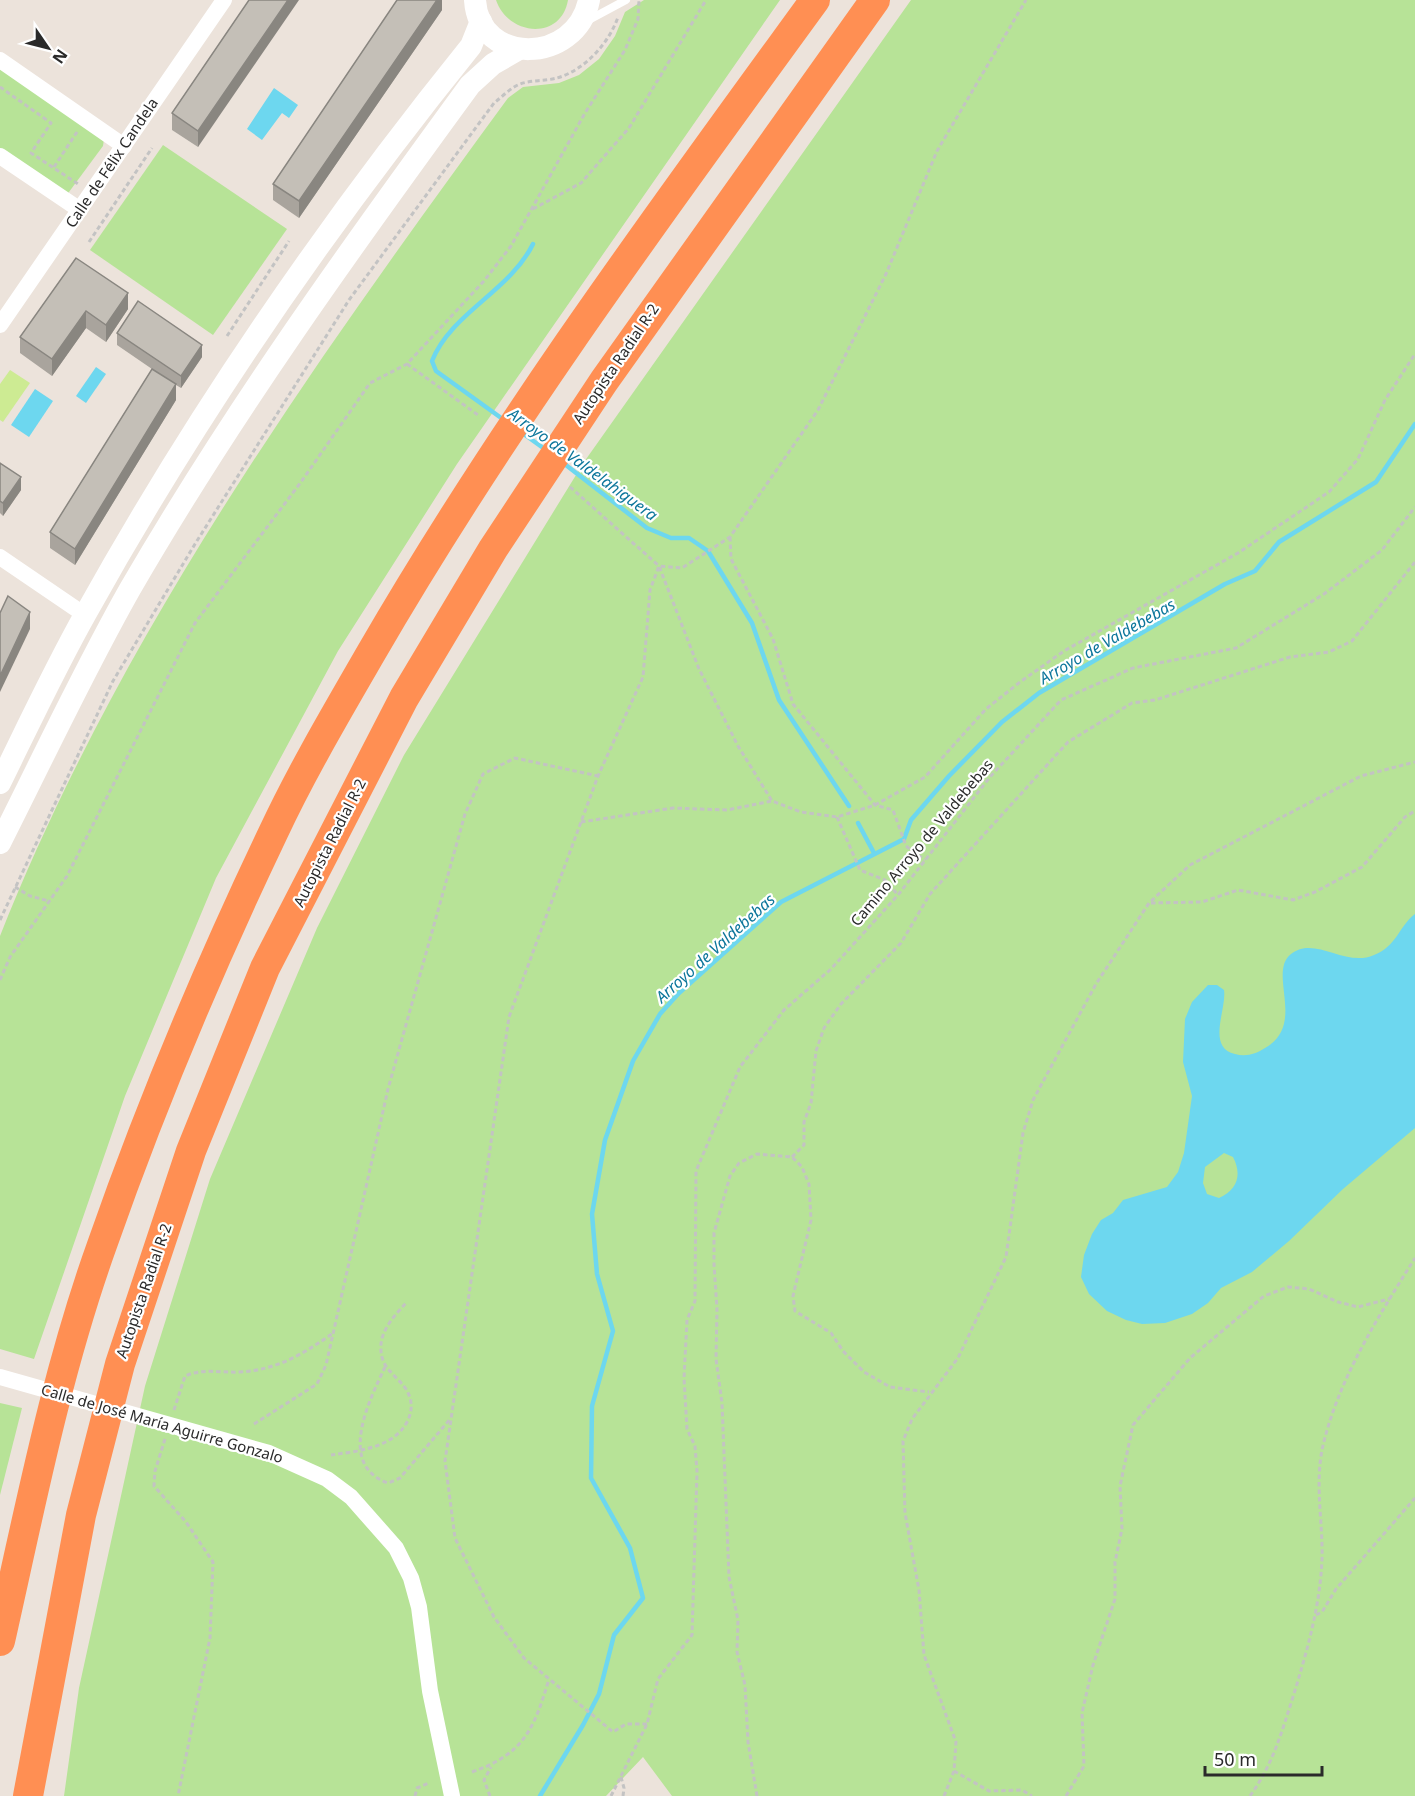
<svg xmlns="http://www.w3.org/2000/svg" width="1415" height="1796" viewBox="0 0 1415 1796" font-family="'Noto Sans',sans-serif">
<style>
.green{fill:#b7e397}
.pitch{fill:#cdeb93}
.water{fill:#6dd7ef;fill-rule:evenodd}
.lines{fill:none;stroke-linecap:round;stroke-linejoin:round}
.stream{stroke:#6dd7ef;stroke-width:4.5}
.path{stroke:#c3c3c3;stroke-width:3;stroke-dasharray:4.5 3;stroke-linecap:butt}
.lane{stroke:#fff;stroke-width:8}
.street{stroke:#fff;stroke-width:16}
.secondary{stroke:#fff;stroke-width:22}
.highway{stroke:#ff8f53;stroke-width:30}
.wall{fill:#a9a49d}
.shaded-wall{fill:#898680}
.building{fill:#c4bfb7;stroke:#898680;stroke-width:1.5}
.labels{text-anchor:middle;stroke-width:4.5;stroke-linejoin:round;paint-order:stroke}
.street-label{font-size:15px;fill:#2a2a2a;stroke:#fff}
.water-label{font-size:16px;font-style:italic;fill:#0c769b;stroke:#fff}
</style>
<rect width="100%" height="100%" fill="#ece3db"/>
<!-- green -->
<g class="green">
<path d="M496,0H568C561,41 508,36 496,0Z"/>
<path d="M644,0H780L457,464L338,651L216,878L125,1096L34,1359L0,1349V936C121,631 315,362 508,98L523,87L559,83L579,75L599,59L615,36L625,12Z"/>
<path d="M911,0H1415V1796H672L643,1757L606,1796H64L79,1688L145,1386L210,1179L317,928L404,755L584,462Z"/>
<path d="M0,67L104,139L103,146L66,196L0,150Z"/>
<path d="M163,145L287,229L213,335L90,250Z"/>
<path d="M0,1403L22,1408L0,1495Z"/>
</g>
<!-- pitch -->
<path class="pitch" d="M10,370L30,383L3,422L0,420V384Z"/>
<!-- water -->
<g class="water">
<path d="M274,88L298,105L289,118L282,113L262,140L247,129Z"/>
<path d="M96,367L106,374L86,403L76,396Z"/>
<path d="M35,389L53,401L29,437L11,425Z"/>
<path d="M1415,914V1128L1343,1189L1289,1241L1252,1272L1221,1288L1208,1303L1192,1314L1165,1323L1142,1324L1126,1320L1107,1311L1089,1294L1081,1277L1084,1255L1092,1234L1101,1220L1113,1213L1123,1200L1167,1187L1178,1172L1184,1153L1192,1096L1183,1062L1185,1019L1192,1002L1208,985H1217L1224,990C1227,1009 1206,1047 1235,1054C1246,1057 1256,1054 1265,1048C1307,1024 1267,973 1291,954C1315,935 1345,968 1374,955C1397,946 1399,926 1415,914ZM1224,1153L1233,1157C1242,1174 1238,1190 1219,1198L1207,1194L1203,1183L1205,1167Z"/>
</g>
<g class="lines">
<!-- stream -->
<g class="stream">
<path d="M504,420L436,371L432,361C451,313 510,291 533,244"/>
<path d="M521,432L546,450"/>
<path d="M562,462L647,528L671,538H689L708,551L752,623L779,700L849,806"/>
<path d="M858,823L874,853"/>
<path d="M540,1796L583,1725L599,1694L614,1635L643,1598L630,1548L591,1478L592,1406L613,1331L597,1274L592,1214L605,1140L633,1061L660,1014L679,993L781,902L904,839L911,820L949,776L1002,722L1039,693L1225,584L1255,571L1279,542L1376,482L1415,424"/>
</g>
<!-- path -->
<g class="path">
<path d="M0,87L51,123L31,153L78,184"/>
<path d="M54,167L77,132"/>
<path d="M533,209L581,183L629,128L706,0"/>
<path d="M89,242L152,148"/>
<path d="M227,336L289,241"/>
<path d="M407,364L478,415"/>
<path d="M570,487L659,566L699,669L738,746L772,801L801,812L837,817L875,805L925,777L986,709L1020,682L1064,651L1238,553L1329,492L1358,459L1385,400L1415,354"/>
<path d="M730,537L731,559L773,639L793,704L875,805L893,810L906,846L925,860"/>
<path d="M837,817L860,870L885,880L898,895"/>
<path d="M581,822L673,808L727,810L772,801"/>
<path d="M15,887L30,896L49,901"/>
<path d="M1151,903L1202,902L1238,890L1293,900L1315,892L1362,867L1405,817L1415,811"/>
<path d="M0,920L113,681L195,544L349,300L494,103C502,97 510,88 520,84C531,80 546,81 557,78C585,70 609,43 618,17"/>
<path d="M0,980L10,957L67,876L195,623L301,482L370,383L407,364L484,281L511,246L585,113L625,50L638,19L639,0"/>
<path d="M792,1157L804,1145V1122L811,1103L816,1051L824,1028L841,1004L901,943L930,894L1068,742L1132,703L1155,700L1290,657L1329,652L1352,641L1415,562"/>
<path d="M385,1367C370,1399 336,1465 388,1483L400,1478L451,1418"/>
<path d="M174,1410L185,1376C203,1368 220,1373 240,1372C276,1370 304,1354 333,1333"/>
<path d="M254,1424L317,1384L326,1365L388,1089L465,814L483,774L515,758L598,776"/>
<path d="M165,1439L155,1471L154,1486L186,1522L213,1562L210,1638L178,1796"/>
<path d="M331,1455C358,1451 395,1448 408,1420C413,1409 412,1399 406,1389C397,1376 382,1369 381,1351C379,1332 394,1316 406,1303"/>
<path d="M1316,1615L1322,1612L1336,1589L1415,1498"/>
<path d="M647,1724H626L613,1732L524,1658L494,1617L455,1538L445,1461L509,1017L598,776L643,677L650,590L659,566L682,568L730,537L818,410L886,274L937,151L1026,0"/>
<path d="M954,1771L989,1791L1022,1790L1032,1796"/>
<path d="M472,1772C524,1754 534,1729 549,1679"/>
<path d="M621,1777L624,1788L623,1796"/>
<path d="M415,1796L417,1788L429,1783"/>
<path d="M490,1796L484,1780L491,1767"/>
<path d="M611,1796L647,1724L658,1679L692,1635L697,1471L695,1446L687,1429L684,1378L687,1320L695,1301L696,1171L740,1067L784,1010L831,969L898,895L990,777L1061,700L1133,668L1236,648L1324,594L1382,550L1415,507"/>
<path d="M757,1796L748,1742L745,1685L737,1652L738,1620L729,1577L722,1403L716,1359L717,1309L714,1264V1233L730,1176L739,1163L757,1154L792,1157L802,1167L809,1184L811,1220L793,1296L795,1311L831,1333L843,1351L864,1372L890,1387L929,1392"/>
<path d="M944,1796L954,1771L956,1742L924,1655L919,1590L905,1513L903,1441L912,1419L958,1358L1006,1257L1023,1133L1033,1100L1096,984L1149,903L1190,865L1361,776L1415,762"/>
<path d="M1066,1796L1084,1766L1082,1713L1093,1665L1115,1599V1562L1122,1529L1120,1486L1133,1425L1190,1358L1264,1296L1288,1287L1309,1289L1338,1302L1358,1307L1389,1299"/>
<path d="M1250,1796C1273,1764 1281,1734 1293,1697C1307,1651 1320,1607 1322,1559C1323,1523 1315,1487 1322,1450C1337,1381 1378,1317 1415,1258"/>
</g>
<!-- lane -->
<path class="lane" d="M585,22L626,0"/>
<!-- street -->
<g class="street">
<path d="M0,60L124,146"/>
<path d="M0,156L80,210"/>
<path d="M0,325L224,0"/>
<path d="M0,557L85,615"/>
<path d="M0,1377L269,1453L327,1479L351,1497L396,1548L411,1578L419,1607L430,1691L452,1796"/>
</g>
<!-- secondary -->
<g class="secondary">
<path d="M475,0C479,66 576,65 589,0"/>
<path d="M0,783C28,726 55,668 86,613C196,415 329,222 471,46L481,21"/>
<path d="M0,843C43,758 83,672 130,589C232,413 350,249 470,85L493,64L519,49"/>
</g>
<!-- highway -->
<g class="highway">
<path d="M0,1641C30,1508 56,1373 102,1245C151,1105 209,967 273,833C302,771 337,712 371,653C503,425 660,213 815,0"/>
<path d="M28,1796L81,1515L120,1364L191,1151L265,968L404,698L493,549L604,381L875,0"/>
</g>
</g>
<!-- wall -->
<g class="wall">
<path d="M249,0L198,147L172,130V113Z"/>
<path d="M442,0V10L299,218L273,200V184Z"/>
<path d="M76,258L128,309L106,342L86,328L52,376L20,353V337Z"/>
<path d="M117,333L202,357L181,388L176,385V400L75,565L50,548V532L152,369L117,345Z"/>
<path d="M0,463L21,490L3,516L0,513Z"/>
</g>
<!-- shaded-wall -->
<g class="shaded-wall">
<path d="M288,0H299L198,147V131Z"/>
<path d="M437,0H442V10L299,218V201Z"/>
<path d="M128,293V309L106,342V325Z"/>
<path d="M86,311V328L52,376V359Z"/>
<path d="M202,345V357L181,388V376Z"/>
<path d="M176,384V400L75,565V549Z"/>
<path d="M21,477V490L3,516V503Z"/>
<path d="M30,612V629L0,692V676Z"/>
</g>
<!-- building -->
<g class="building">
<path d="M249,0H288L198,131L172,113Z"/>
<path d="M397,0H437L299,201L273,184Z"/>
<path d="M76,258L128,293L106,325L86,311L52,359L20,337Z"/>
<path d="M138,301L202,345L181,376L117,333Z"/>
<path d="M152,369L176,384L75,549L50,532Z"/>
<path d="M0,463L21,477L3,503L0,501Z"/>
<path d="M8,596L30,612L0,676V613Z"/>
</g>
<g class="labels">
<!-- street labels -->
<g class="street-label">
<text transform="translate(112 163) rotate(-56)" y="5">Calle de Félix Candela</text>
<text transform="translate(616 364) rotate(-56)" y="5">Autopista Radial R-2</text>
<text transform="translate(330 843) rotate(-63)" y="5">Autopista Radial R-2</text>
<text transform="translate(922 843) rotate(-50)" y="5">Camino Arroyo de Valdebebas</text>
<text transform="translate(144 1291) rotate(-71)" y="5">Autopista Radial R-2</text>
<text transform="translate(162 1424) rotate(16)" y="5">Calle de José María Aguirre Gonzalo</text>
</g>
<!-- water labels -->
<g class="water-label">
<text transform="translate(583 464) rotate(36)" y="6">Arroyo de Valdelahiguera</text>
<text transform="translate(1107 641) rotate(-30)" y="6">Arroyo de Valdebebas</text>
<text transform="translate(715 948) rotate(-42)" y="6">Arroyo de Valdebebas</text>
</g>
</g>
<!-- north arrow -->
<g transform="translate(48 48) rotate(125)" stroke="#ffffff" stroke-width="4.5" paint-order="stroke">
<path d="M0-4.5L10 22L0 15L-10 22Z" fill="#2a2a2a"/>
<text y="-9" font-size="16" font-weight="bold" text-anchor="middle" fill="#2a2a2a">N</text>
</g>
<!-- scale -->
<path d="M1205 1766v9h117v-9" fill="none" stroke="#2a2a2a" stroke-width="3"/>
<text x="1214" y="1766" font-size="18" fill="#2a2a2a" stroke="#ffffff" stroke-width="4.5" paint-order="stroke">50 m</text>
</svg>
